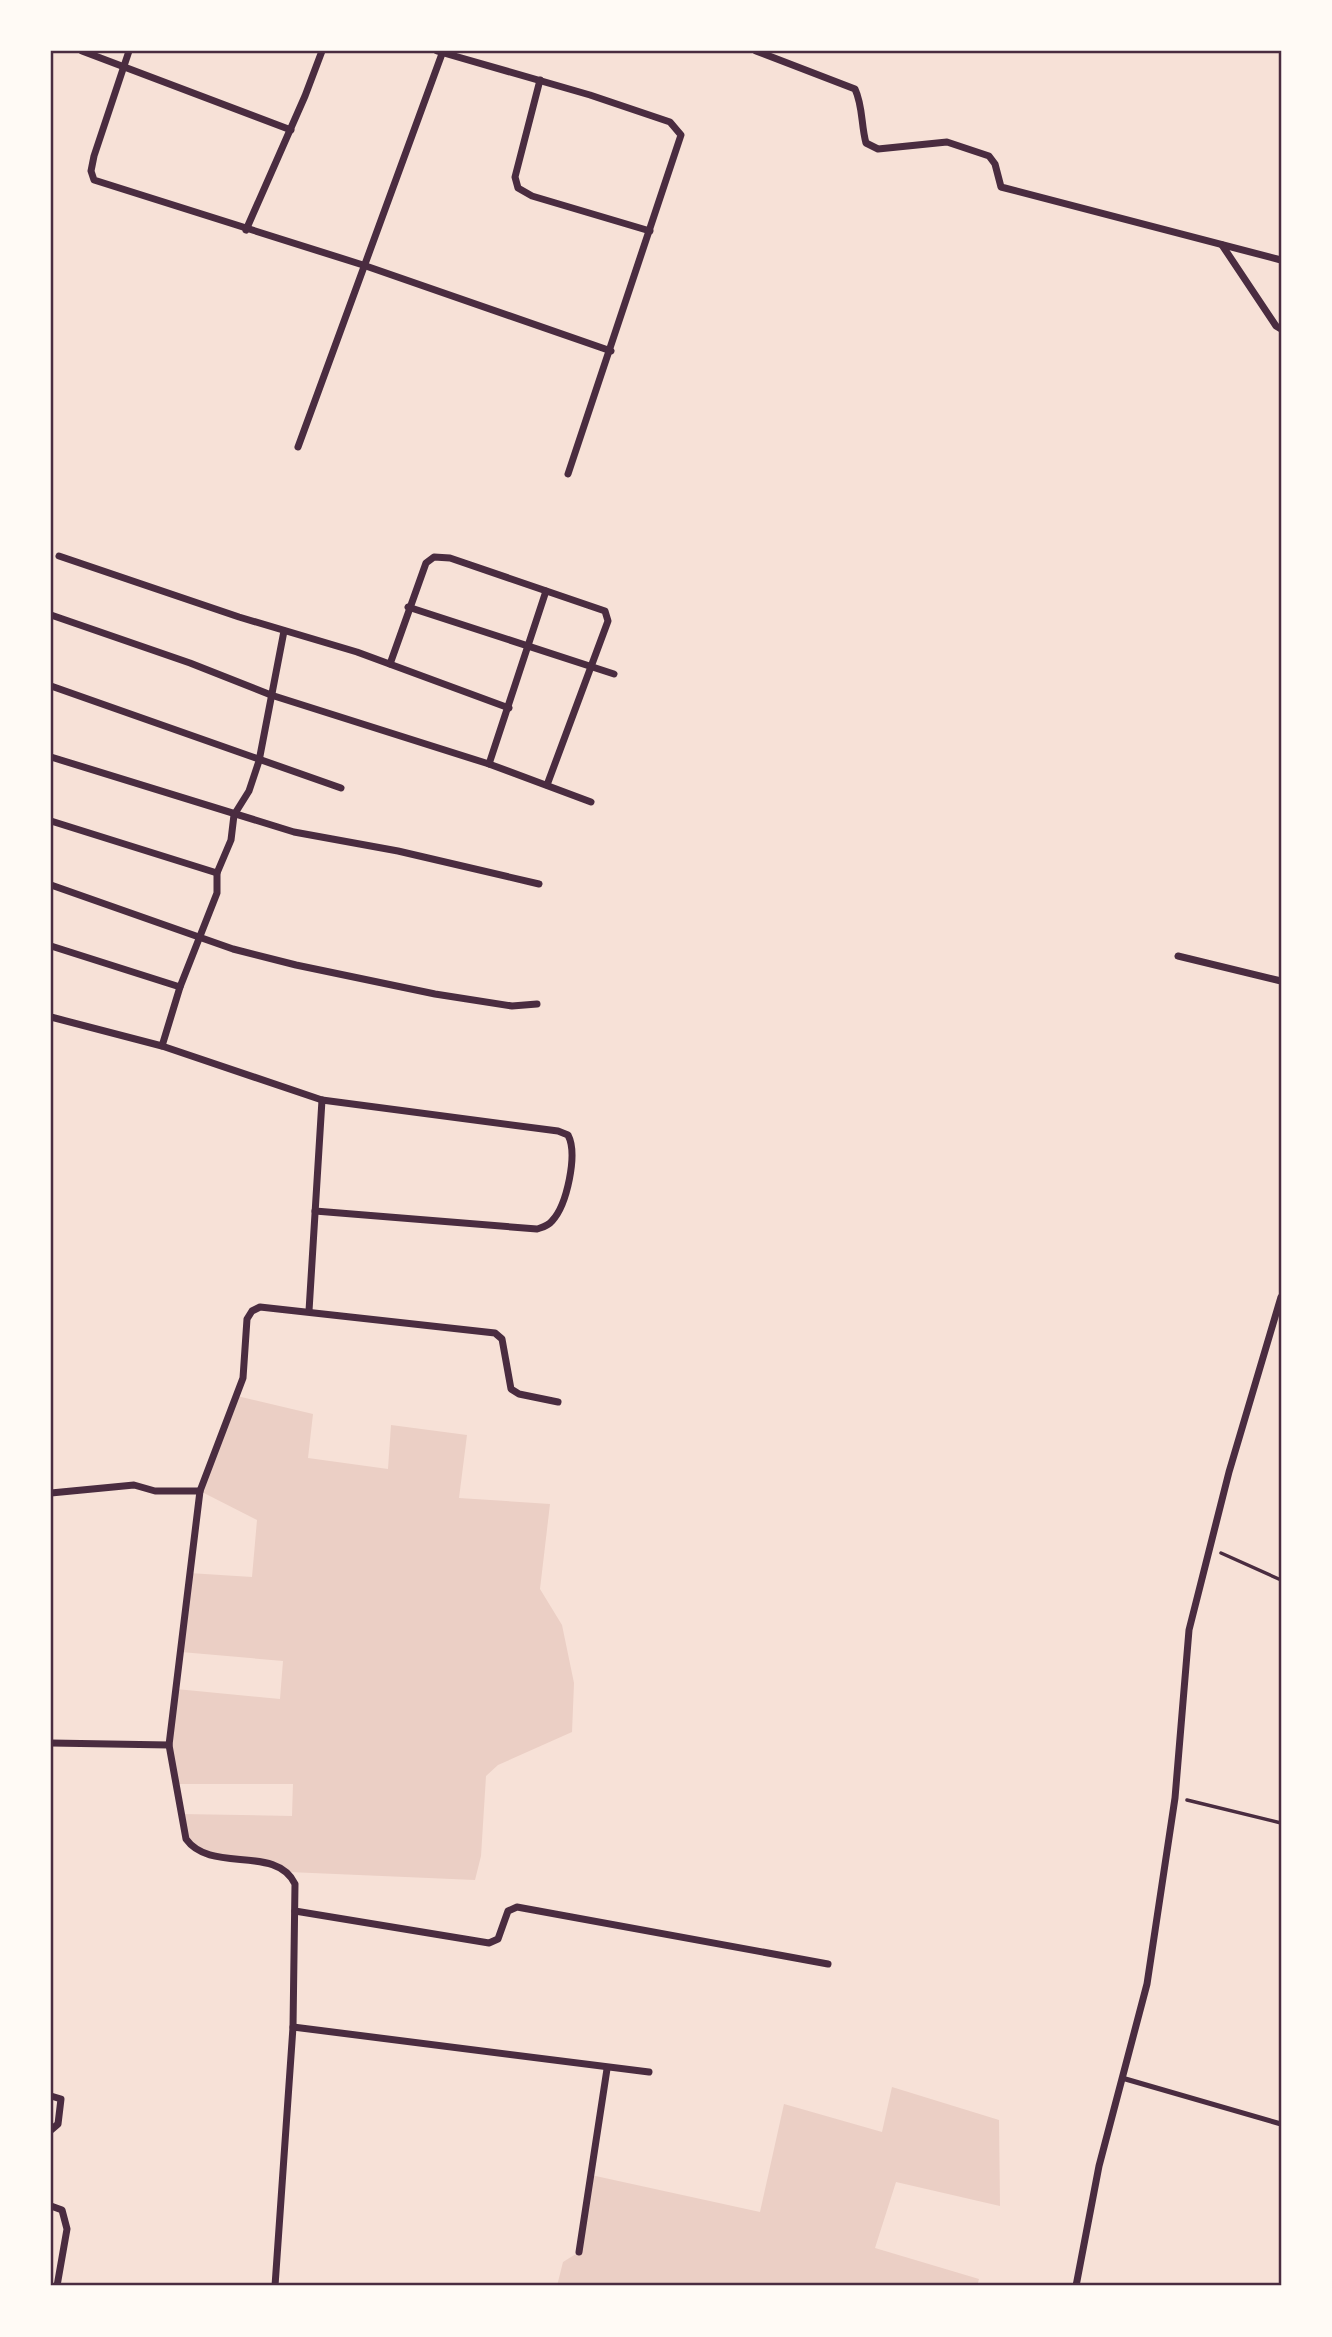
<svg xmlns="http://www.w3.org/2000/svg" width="1332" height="2337" viewBox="0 0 1332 2337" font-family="Jost,sans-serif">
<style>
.green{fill:#ebcfc5}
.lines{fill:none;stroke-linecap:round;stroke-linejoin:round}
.path{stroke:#4a2c40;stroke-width:3.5}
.service{stroke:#4a2c40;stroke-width:5}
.minor{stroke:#4a2c40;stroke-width:7}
.neatline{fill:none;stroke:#4a2c40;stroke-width:2.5}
</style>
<rect width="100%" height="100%" fill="#f7e1d7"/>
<!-- green -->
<g class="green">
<path d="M237,1396L313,1414L308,1458L388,1469L391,1425L467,1435L459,1498L550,1504L540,1589L562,1625L574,1683L572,1732L498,1765L486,1776L481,1856L475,1880L289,1872L273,1865L206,1855L186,1839L182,1814L292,1816L293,1784H176L169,1745L176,1689L280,1699L283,1661L181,1652L189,1573L252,1577L257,1520L200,1491Z"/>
<path d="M892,2087L999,2120L1000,2206L896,2182L875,2248L979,2279L977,2286H557L563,2262L579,2252L591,2175L760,2212L784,2104L882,2132Z"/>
</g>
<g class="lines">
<!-- path -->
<g class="path">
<path d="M1221,1553L1281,1580"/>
<path d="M1187,1800L1281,1823"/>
</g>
<!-- service -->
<path class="service" d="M1122,2078L1281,2124"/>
<!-- minor -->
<g class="minor">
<path d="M82,51L291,130"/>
<path d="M129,51L94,156L91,171L94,180L363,265L611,351"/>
<path d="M437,51L590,95L670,122L681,135L568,474"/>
<path d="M756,51L855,89C863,106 861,125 866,143L878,149L947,142L989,156L995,164L1001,187L1281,260"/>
<path d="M540,80L515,177L518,188L532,196L650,231"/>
<path d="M246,230L305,96L322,51"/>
<path d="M1222,245L1276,326L1281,329"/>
<path d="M298,447L443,51"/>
<path d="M59,556L239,617L357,652L509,708"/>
<path d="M408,607L614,674"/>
<path d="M51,615L190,663L271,695L489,764L591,802"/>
<path d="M390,664L426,563L434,557L450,558L605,611L608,621L547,785"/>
<path d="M51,686L341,788"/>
<path d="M51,757L294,832L398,851L539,884"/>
<path d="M489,764L546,591"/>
<path d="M51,821L217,873"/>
<path d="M51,885L233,949L296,965L435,994L512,1006L537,1004"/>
<path d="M51,946L180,987"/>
<path d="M1178,956L1281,981"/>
<path d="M51,1017L162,1046L322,1100L558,1131L568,1135C578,1154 567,1205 552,1221C548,1226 543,1227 537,1229L315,1211"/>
<path d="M162,1046L180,987L217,893V873L231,840L234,815L249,791L259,761L284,631"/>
<path d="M309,1311L322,1100"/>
<path d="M51,1493L134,1485L155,1491H200"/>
<path d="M51,1743L169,1745"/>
<path d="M295,1911L489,1943L498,1939L508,1911L517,1907L828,1964"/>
<path d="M293,2027L649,2072"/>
<path d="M51,2096L61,2099L58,2124L51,2130"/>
<path d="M51,2206L62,2210L67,2229L57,2286"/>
<path d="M579,2252L607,2069"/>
<path d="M275,2286L293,2027L295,1884C276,1844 211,1874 186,1839L169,1745L200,1491L243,1378L247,1319L252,1311L260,1307L495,1333L502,1339L511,1389L519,1394L558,1402"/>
<path d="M1076,2286L1099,2166L1147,1984L1175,1798L1189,1630L1229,1472L1281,1297"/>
</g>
</g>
<!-- border -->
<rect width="1332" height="2337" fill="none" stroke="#fffaf5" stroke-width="105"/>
<rect x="52" y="52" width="1228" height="2232" class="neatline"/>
</svg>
